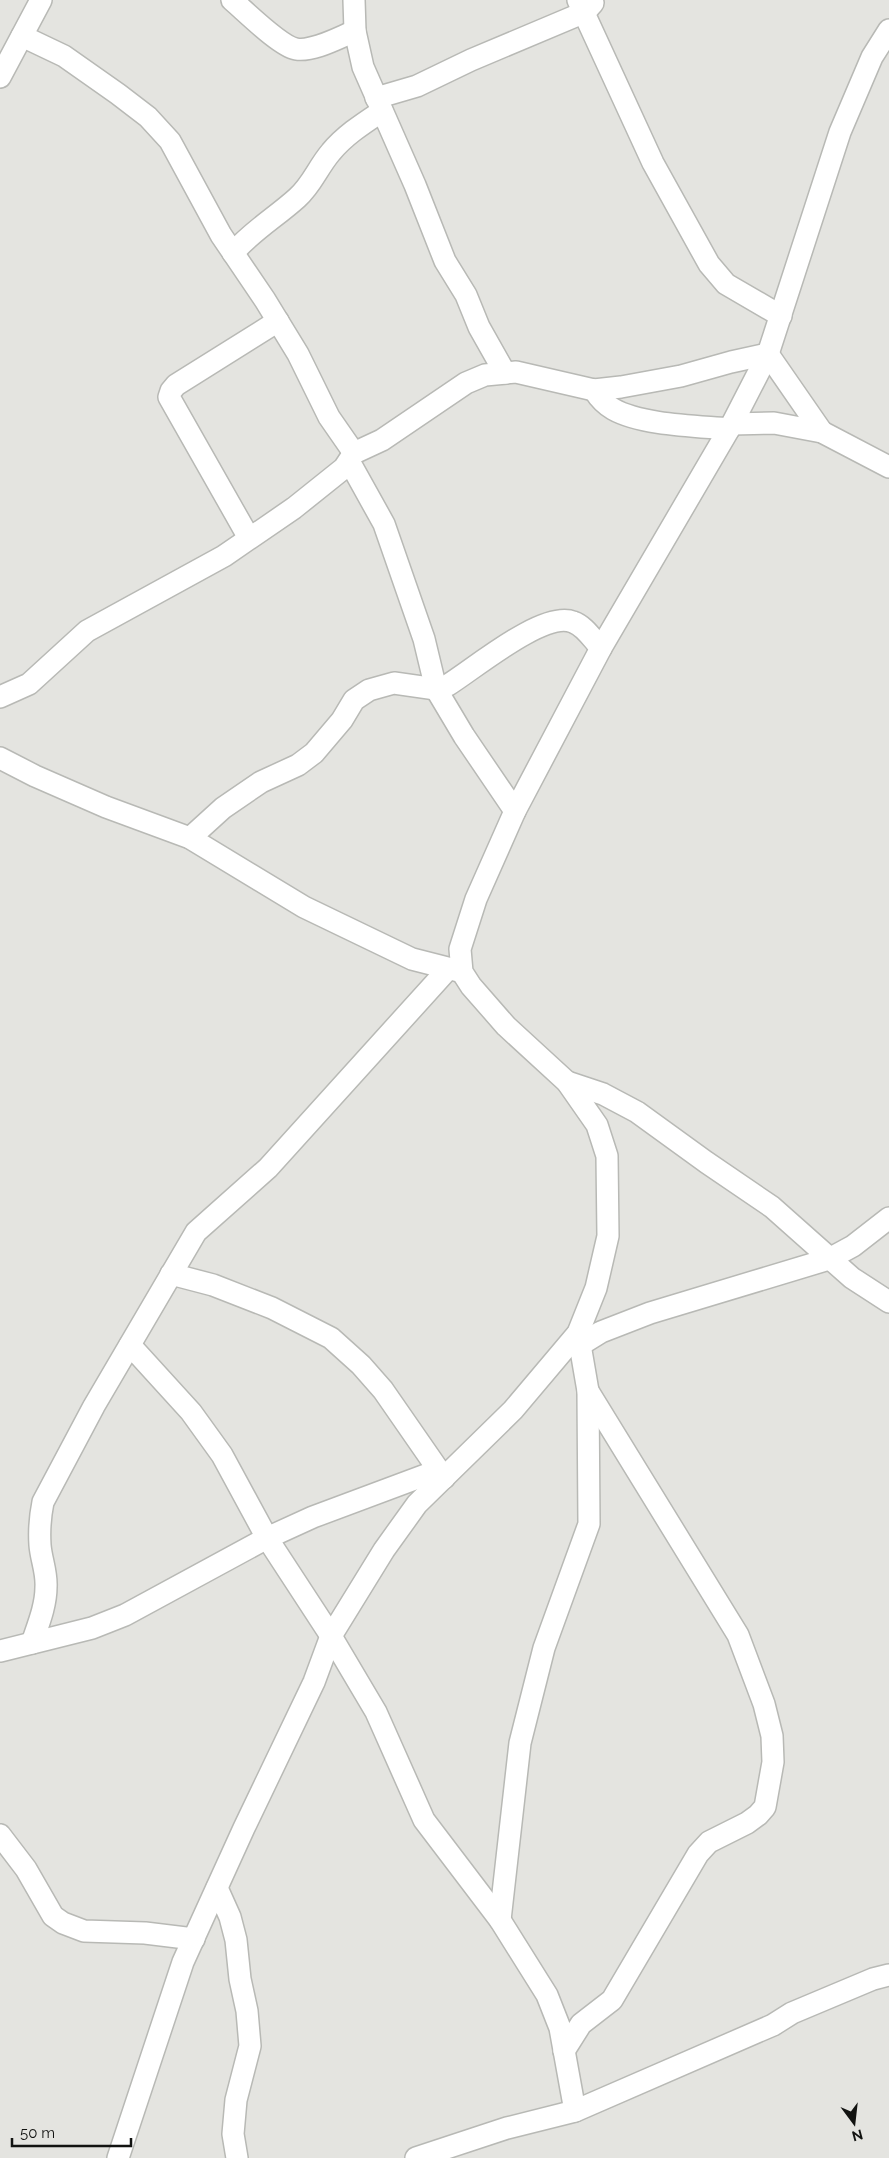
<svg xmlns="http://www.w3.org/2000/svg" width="889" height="2158" viewBox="0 0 889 2158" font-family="Raleway,sans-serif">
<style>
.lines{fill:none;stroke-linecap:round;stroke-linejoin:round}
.minor-casing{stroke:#b8b9b5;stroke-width:24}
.minor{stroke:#fff;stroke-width:21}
</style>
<rect width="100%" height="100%" fill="#e4e4e0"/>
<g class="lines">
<defs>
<g id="minor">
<path d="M232,0C246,12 280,46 296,49C313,52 340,37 355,31"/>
<path d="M354,0L355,31L363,67L415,185L445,261L466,295L479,327L505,373"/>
<path d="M578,0L653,163L709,264L726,284L781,316"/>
<path d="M22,36L64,56L118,94L148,117L170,141L221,235L265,300L298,354L329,417L354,453"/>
<path d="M0,77L41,0"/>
<path d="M376,98L417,86L471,60L585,12L593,3"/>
<path d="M233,253C252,231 276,217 297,198C312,185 318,167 331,152C345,135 364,123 382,111"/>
<path d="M594,390C599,398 604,404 613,409C641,425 696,426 729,429"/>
<path d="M732,424L774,423L822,432L889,467"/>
<path d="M349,461L384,524L424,639L436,689L464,736L515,811"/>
<path d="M249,538L169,397L171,391L176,385L278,321"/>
<path d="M0,697L29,684L87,631L224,556L294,508L344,468L354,453L382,440L466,383L485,375L516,372L594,390L621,387L681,376L731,362L768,354L822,432"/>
<path d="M0,758L35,776L106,807L190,838L304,907L412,959L459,971"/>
<path d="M190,838L223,808L261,782L298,765L314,753L342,720L354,700L369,690L394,683L436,689L448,685C474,669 544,610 573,622C585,626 593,640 601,648"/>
<path d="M567,1082L603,1094L637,1112L706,1162L772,1207L852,1278L889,1302"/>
<path d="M171,1274L213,1285L272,1308L331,1338L361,1365L383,1390L444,1478"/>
<path d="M130,1345L191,1412L222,1455L267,1538L331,1636L376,1712L424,1820L500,1920L547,1995L560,2028L575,2111"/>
<path d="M580,1345L601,1332L650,1313L829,1259L853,1246L889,1218"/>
<path d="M32,1643C38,1625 46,1606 46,1587C47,1572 41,1559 40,1545C39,1530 40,1517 43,1502L94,1406L196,1232L268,1168L448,969"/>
<path d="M0,1651L92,1628L125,1615L267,1538L313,1517L439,1470"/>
<path d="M0,1835L26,1869L53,1916L63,1923L84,1931L145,1933L194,1939"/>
<path d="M217,1888L230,1917L236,1940L240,1979L247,2011L250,2046L236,2100L233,2134L237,2158"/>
<path d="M500,1920L520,1743L544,1648L589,1524L588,1391L578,1333"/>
<path d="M564,2051L581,2024L612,2000L698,1854L709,1842L747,1823L758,1815L765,1807L773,1762L772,1736L764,1704L738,1635L588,1391"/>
<path d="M118,2158L183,1962L244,1828L314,1682L331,1636L384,1550L417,1504L513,1410L578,1333L596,1288L608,1236L607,1156L597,1125L567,1082L506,1026L471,986L462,972L460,949L476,899L515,811L601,648L732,424L768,354L840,132L872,57L889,30"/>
<path d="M416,2158L507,2128L575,2111L773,2025L792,2013L873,1979L889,1975"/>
</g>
</defs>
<!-- minor casing -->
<use href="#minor" class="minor-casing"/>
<!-- minor -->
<use href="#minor" class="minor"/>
</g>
<!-- north arrow -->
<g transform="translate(854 2123) rotate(165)" stroke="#e4e4e0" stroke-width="4" paint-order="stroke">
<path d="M0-4L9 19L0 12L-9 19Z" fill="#121311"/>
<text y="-8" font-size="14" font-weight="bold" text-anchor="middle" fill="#121311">N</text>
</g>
<!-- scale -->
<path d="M12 2138v8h119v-8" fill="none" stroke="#121311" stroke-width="2.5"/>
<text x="20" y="2138" font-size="15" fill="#121311" stroke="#e4e4e0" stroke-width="4" paint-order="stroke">50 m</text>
</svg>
